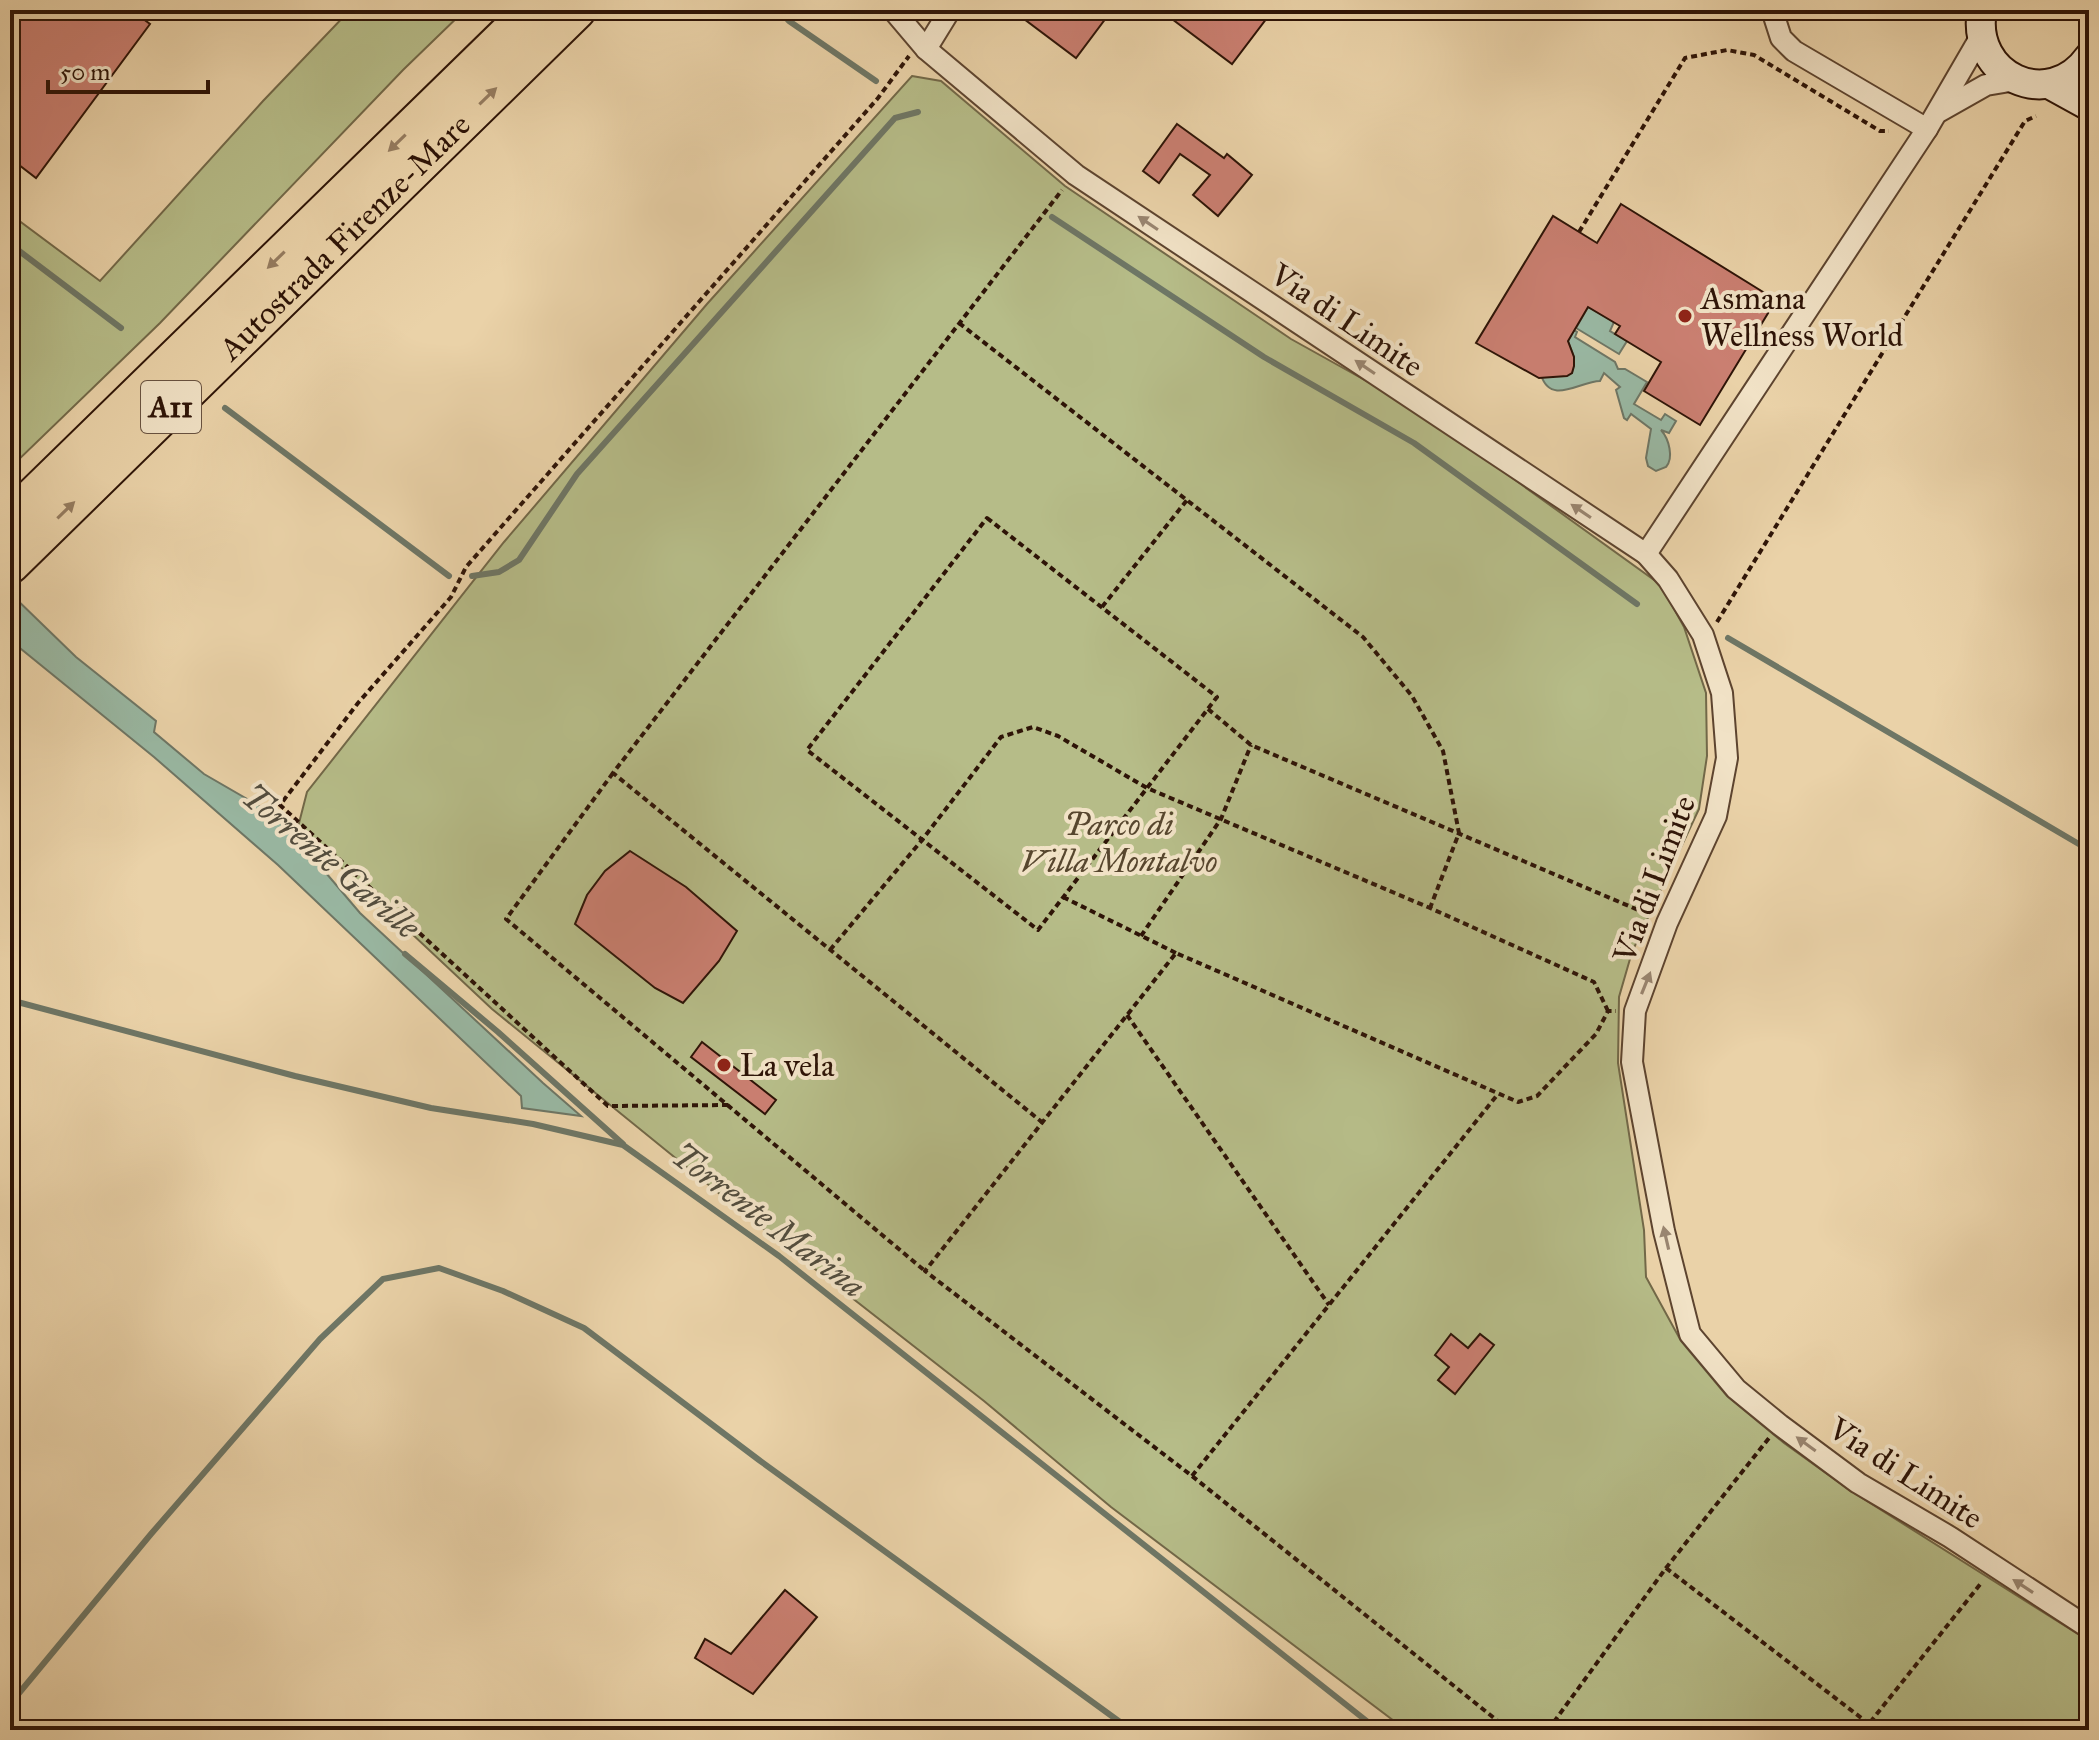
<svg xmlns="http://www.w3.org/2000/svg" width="2099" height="1740" viewBox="0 0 2099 1740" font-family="'IM FELL Great Primer',serif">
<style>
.green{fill:#b6bc88;stroke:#726848;stroke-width:2}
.water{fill:#99b8a3;stroke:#6e7665;stroke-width:2}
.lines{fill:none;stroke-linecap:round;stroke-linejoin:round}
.stream{stroke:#6e7665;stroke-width:6}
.building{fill:#ca7f71;stroke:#2e1407;stroke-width:2}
.street-casing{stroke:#5d442f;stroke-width:24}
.secondary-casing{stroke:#2e1407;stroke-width:32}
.highway-casing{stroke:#2e1407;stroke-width:42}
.path{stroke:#2e1407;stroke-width:4;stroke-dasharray:6 4;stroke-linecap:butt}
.street{stroke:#f1e2c6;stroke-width:20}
.secondary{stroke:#f1e2c6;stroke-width:28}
.highway{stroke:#ead2a8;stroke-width:38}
.oneway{fill:#957c60}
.oneway2{fill:#998570}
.poi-dot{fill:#8f2418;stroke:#f1e2c6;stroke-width:3}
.labels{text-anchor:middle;stroke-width:8;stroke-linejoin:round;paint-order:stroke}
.shield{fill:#f1e2c6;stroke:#685240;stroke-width:2}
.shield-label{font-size:30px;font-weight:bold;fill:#2e1407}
.street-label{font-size:32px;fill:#2e1407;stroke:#f1e2c6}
.poi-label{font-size:32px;fill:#2e1407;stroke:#f1e2c6;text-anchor:start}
.park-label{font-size:32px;font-style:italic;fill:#57462e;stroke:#f1e2c6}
.water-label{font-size:34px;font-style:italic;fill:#534d3e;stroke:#f1e2c6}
</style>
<rect width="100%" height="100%" fill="#ead2a8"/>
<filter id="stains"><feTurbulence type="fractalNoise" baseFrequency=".0025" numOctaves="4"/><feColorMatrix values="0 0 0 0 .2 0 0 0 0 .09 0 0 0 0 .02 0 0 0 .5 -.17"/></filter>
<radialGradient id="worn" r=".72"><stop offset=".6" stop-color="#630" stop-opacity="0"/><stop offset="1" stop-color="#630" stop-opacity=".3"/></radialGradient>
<!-- green -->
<g class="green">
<path d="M350,10H465L403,70L160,323L10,468V214L100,281L263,101Z"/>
<path d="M912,76L941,81L1065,186L1291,339L1415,408L1661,585L1684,627L1706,693L1707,756L1699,809L1632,952L1619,997L1618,1063L1644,1230L1646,1277L1681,1341L1727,1396L1784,1443L1848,1489L2089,1641V1730H1406L1111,1507L984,1401L742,1212L492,1009L298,827L307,792L504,542L707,304Z"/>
</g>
<!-- water -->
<g class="water">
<path d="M1588,307L1614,322L1610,331L1627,341L1619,354L1576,328Z"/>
<path d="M1574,330L1577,332L1575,337L1615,362L1618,369H1625L1647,382L1634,404L1661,420L1665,414L1676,421L1669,433L1661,430C1669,439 1674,458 1666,467L1656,471L1648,466L1646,458L1651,429L1631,414L1627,420L1624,418L1616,390L1620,387L1604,373L1600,381C1580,381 1551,406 1541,375L1572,373L1574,357L1568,341Z"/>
<path d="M10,593L76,657L156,721L154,732L204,774L268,811L298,840L360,913L543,1083L581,1116L522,1108L521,1096L278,865L154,757L10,640Z"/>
</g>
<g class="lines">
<!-- stream -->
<g class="stream">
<path d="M779,10L789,21L876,81"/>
<path d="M1052,217L1264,357L1414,443L1637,604"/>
<path d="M10,244L121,328"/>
<path d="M225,408L449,576"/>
<path d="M472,576L499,572L519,560L577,474L895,118L918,112"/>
<path d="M1728,638L2089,850"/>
<path d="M405,954L498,1032L623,1144"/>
<path d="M10,1000L295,1076L431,1108L533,1124L623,1145L779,1256L1378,1730"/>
<path d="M10,1704L151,1534L320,1339L383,1279L439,1268L503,1291L584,1328L759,1460L1131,1730"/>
</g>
</g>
<!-- building -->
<g class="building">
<path d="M10,10H131L150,24L36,178L10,158Z"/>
<path d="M1012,10H1112L1076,58Z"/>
<path d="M1160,10H1273L1232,64Z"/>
<path d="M1177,124L1224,158L1227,154L1252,175L1218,216L1193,195L1210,175L1180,154L1159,183L1143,171Z"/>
<path d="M1621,204L1776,300L1700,425L1644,391L1661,362L1615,334L1620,326L1588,307L1568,341L1574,357V366L1572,373L1567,376L1539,378L1476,343L1553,216L1597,243Z"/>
<path d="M630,851L686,887L737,931L719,961L683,1003L655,988L575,924L587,895L605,871Z"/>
<path d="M702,1042L776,1100L765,1114L691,1057Z"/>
<path d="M1451,1334L1468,1348L1480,1334L1494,1345L1455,1394L1438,1380L1449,1367L1435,1355Z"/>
<path d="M785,1590L817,1617L753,1694L695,1658L705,1639L731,1654Z"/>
</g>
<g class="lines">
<defs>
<g id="street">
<path d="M893,10L926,49L1076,175L1646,554L1668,579L1703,635L1722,693L1727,758L1716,816L1667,923L1635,1011L1632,1062L1664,1231L1690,1334L1736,1389L1780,1425L1858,1483L1950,1537L2089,1628"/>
<path d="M1772,10L1781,38L1794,51L1927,129"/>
<path d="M926,49L950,10"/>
<path d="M1940,111L1986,85L2016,80"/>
<path d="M1646,554L1927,129L1981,36"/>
</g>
<g id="secondary">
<path d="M1982,10C1970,76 2049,113 2089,57"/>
<path d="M2049,84L2089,106"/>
</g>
<g id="highway">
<path d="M10,520L533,10"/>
<path id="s1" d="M10,564L576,10"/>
</g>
</defs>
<!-- street casing -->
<use href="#street" class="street-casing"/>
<!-- secondary casing -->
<use href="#secondary" class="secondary-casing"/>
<!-- highway casing -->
<use href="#highway" class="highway-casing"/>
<!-- path -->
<g class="path">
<path d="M1579,232L1685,58L1727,50L1754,55L1880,131H1889"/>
<path d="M959,323L1363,637L1412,696L1443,751L1459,833L1430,908"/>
<path d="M987,518L1217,697L1038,930L807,750Z"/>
<path d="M1102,607L1187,500"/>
<path d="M1717,622L2025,121L2036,116"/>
<path d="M1208,709L1251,745L1650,915"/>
<path d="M613,773L506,919L925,1271"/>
<path d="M1063,897L1176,953"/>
<path d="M1141,936L1221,819L1251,745"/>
<path d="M830,950L922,840L1001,737L1033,727L1058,736L1147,788L1430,908L1594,982L1608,1011"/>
<path d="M1127,1015L1329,1305"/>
<path d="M728,1105L608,1106L280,805L358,703L451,597L466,567L878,98L909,56"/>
<path d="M1043,1123L613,773L1062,190"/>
<path d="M1192,1476L1498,1094"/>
<path d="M1666,1568L1877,1730"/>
<path d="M1509,1730L1192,1476L925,1271L1176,953L1518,1102L1537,1096L1596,1034L1608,1011H1616"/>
<path d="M1548,1730L1666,1568L1769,1438"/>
<path d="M1864,1730L1982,1582"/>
</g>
<!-- street -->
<use href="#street" class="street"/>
<!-- secondary -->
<use href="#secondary" class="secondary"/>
<!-- highway -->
<use href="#highway" class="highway"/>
</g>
<!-- one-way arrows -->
<defs><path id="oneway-solid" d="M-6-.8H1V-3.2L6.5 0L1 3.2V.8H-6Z" transform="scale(2)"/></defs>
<g class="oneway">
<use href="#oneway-solid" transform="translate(488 96) rotate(-44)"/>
<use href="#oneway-solid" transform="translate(397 143) rotate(136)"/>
<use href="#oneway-solid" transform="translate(276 260) rotate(136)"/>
<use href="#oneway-solid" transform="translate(66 510) rotate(-44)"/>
</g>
<g class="oneway2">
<use href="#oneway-solid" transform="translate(1148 223) rotate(-146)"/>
<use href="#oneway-solid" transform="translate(1365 367) rotate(-146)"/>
<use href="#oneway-solid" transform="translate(1581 511) rotate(-146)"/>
<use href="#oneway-solid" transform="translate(1646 983) rotate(-68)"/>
<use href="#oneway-solid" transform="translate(1666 1238) rotate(-103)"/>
<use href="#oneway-solid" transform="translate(1806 1444) rotate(-144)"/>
<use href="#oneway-solid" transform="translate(2023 1586) rotate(-147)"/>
</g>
<!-- markers -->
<g class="poi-dot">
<circle cx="1685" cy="316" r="8"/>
<circle cx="724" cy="1065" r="8"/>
</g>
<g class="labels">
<!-- shield labels -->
<rect class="shield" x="141" y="381" width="60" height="52" rx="6"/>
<g class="shield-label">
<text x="171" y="417">A11</text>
</g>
<!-- street labels -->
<g class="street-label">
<text dy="11" stroke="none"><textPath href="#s1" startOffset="468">Autostrada Firenze-Mare</textPath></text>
<text transform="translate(1347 320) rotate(34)" y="11">Via di Limite</text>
<text transform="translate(1654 879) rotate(-69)" y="11">Via di Limite</text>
<text transform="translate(1906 1473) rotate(33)" y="11">Via di Limite</text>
</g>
<!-- poi labels -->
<g class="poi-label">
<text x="1701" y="309">Asmana<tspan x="1701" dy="37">Wellness World</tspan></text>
<text x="740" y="1076">La vela</text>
</g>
<!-- park labels -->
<g class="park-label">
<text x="1119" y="835">Parco di<tspan x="1119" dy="37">Villa Montalvo</tspan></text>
</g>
<!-- water labels -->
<g class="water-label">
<text transform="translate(331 861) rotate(40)" y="12">Torrente Garille</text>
<text transform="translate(769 1220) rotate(37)" y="12">Torrente Marina</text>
</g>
</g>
<!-- margin -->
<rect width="2099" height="1740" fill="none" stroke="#ead2a8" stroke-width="40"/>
<rect x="12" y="12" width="2075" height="1716" fill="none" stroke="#2e1407" stroke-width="4"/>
<rect x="20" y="20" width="2059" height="1700" fill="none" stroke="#2e1407" stroke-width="2"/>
<!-- scale -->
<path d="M48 80v12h160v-12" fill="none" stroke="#2e1407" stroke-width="4"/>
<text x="60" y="80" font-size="24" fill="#2e1407" stroke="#f1e2c6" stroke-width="6" paint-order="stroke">50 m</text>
<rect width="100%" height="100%" filter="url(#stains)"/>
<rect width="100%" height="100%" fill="url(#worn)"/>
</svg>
